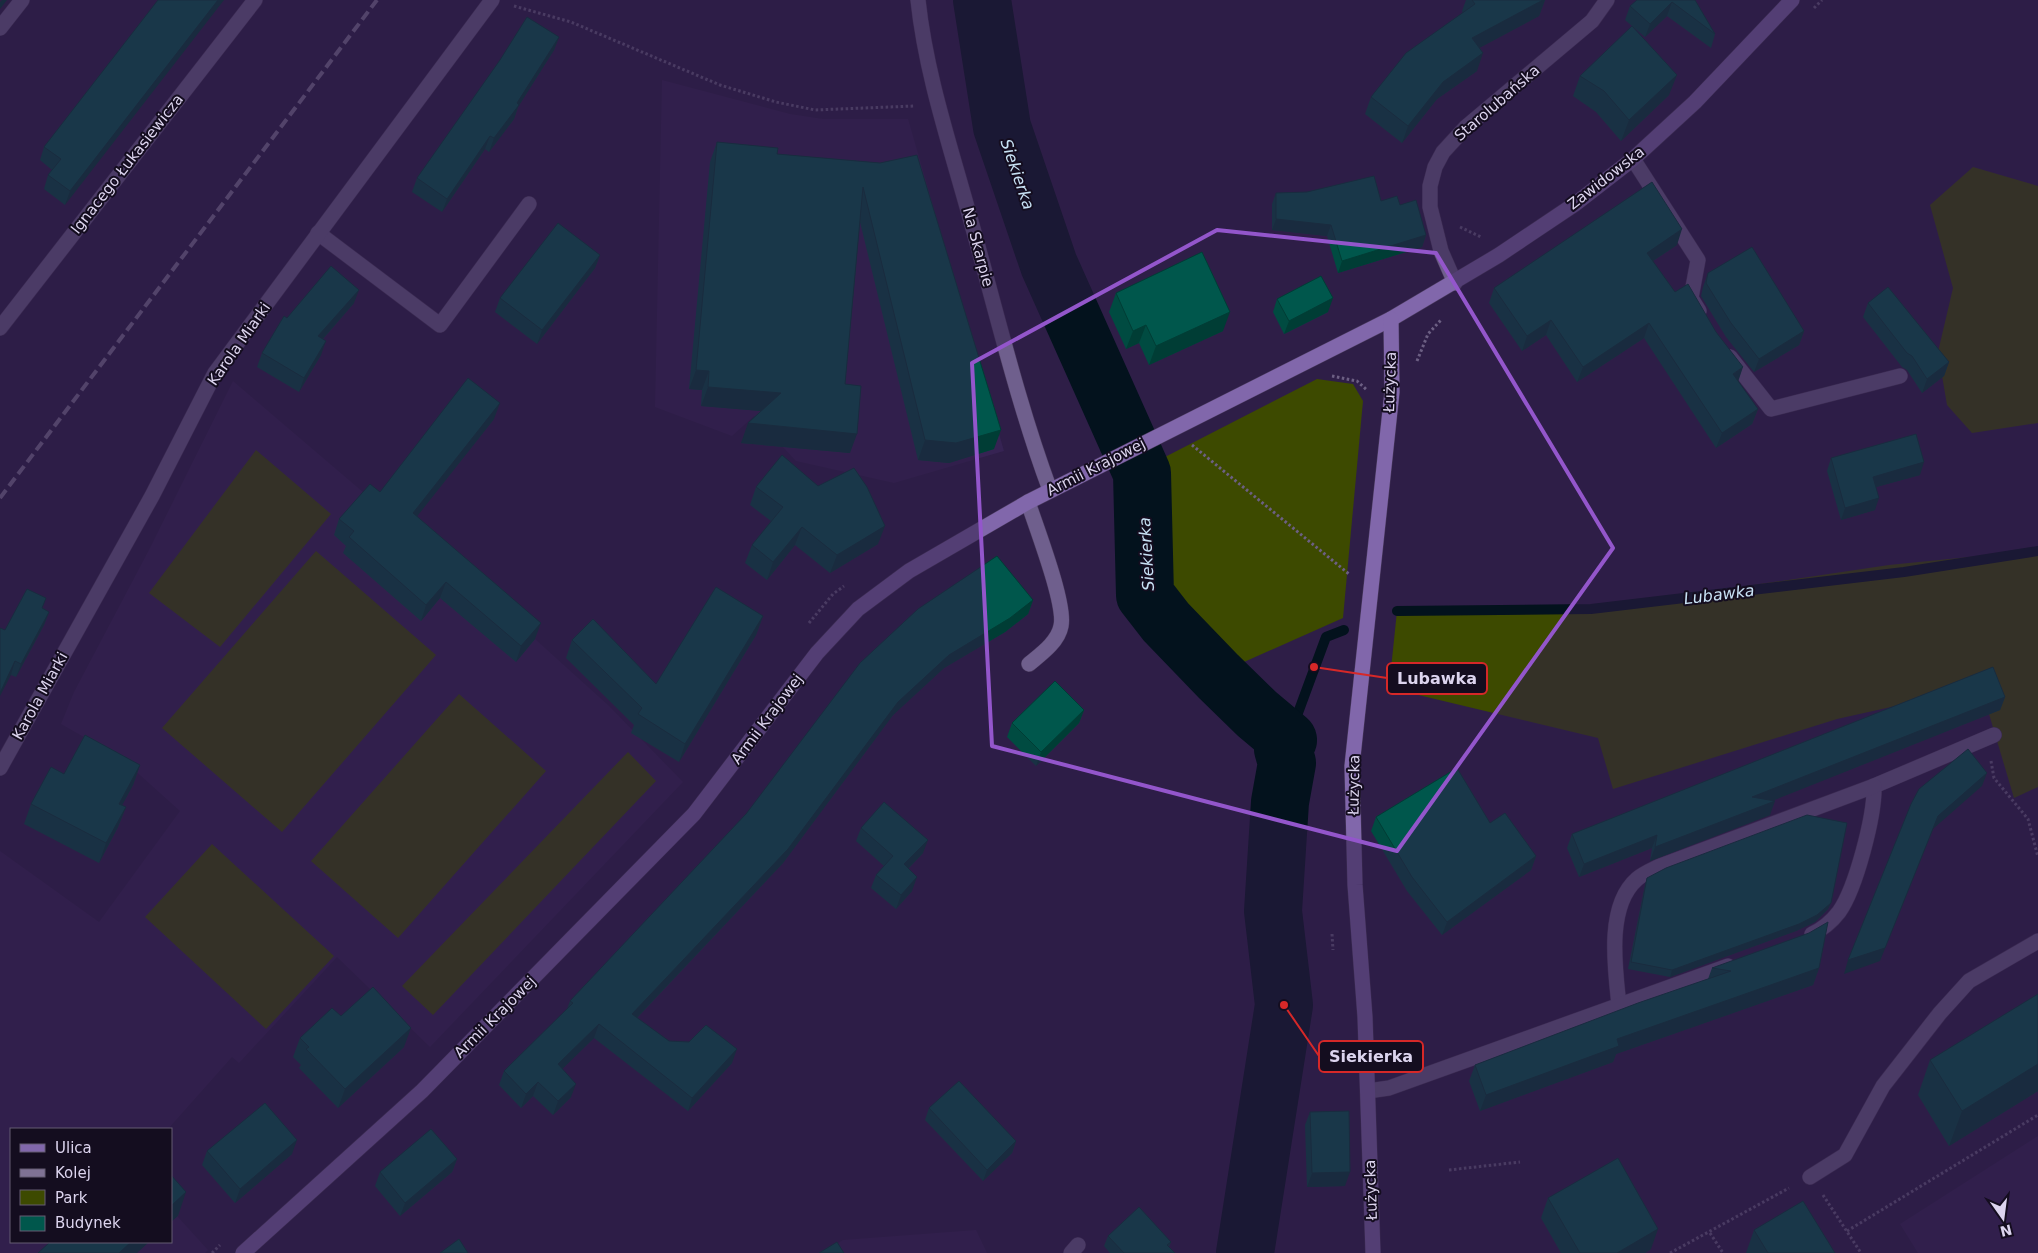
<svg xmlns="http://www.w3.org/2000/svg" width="2038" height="1253" viewBox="0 0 2038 1253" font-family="'DejaVu Sans',sans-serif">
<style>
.built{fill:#362353}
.green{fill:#3d4a00}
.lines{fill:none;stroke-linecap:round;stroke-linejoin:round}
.stream{stroke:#03121d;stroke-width:10}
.river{stroke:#03121d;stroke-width:58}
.lane-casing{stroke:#4a3b5e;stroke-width:16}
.street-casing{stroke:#4a3b5e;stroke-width:16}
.secondary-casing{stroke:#4a3b5e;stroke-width:16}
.path{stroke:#6c5f83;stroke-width:3;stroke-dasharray:2.5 2.5;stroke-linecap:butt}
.lane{stroke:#6f5f8d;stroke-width:15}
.street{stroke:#6f5f8d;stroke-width:15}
.secondary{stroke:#8167ab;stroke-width:15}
.rail{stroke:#7f7294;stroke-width:4;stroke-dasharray:10 5;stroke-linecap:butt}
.wall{fill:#004b41}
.shaded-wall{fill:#003d35}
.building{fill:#00574c;stroke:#003d35}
.marked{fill:none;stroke:#9356cb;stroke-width:4;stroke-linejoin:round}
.labels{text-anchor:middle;stroke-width:4;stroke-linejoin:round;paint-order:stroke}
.street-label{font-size:15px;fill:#dcd4ee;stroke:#140d1f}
.water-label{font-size:16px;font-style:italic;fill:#c8e2f5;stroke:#140d1f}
.leader{fill:none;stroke:#d62828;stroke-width:2}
.callout-dot{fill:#d62828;stroke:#140d1f;stroke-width:2}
.callout{fill:#140d1f;stroke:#d62828;stroke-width:2}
.callout-label{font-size:16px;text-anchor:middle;font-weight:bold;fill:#dcd4ee}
</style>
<rect width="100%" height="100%" fill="#2e1e47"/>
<!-- built -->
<g class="built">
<path d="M662,80L790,114L823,119H908L1004,451L894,483L796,461L754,416L732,436L655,407Z"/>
<path d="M233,381L535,639L609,706L683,782L430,1047L337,957L239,1063L232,1057L168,1129H11V1242H171V1198L180,1209L178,1217L208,1250L205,1253H0V851L99,922L180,811L121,758L61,724L74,692L150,548Z"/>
<path d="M2038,1136V1253H1918L1900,1224Z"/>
<path d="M976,1230L987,1253H823L843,1240Z"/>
</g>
<!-- green -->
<g class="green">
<path d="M1973,167L2038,186V423L1972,433L1947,405L1938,352L1953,288L1930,205Z"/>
<path d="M1317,379L1353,384L1363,401L1343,618L1244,662L1172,589L1163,458Z"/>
<path d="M256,450L331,514L220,647L149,593Z"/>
<path d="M2038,550V787L2014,798L1981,687L1837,719L1613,789L1598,738L1389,688L1397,611L1591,609L1889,565Z"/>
<path d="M316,551L436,655L282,832L162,728Z"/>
<path d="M459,694L546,771L398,938L311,861Z"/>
<path d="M628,752L656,781L433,1015L402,986Z"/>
<path d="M212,844L334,956L266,1029L145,917Z"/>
</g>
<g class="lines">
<!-- stream -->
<g class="stream">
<path d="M1397,611L1591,609L1904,572L2038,551"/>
<path d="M1288,740L1326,637L1344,630"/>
</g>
<!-- river -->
<path class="river" d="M982,0L1002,127L1049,265L1142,473L1145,595L1166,622L1218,676L1257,714L1288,740L1283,749L1287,763L1280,802L1273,911L1284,1005L1245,1253"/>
<defs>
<g id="lane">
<path d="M918,0C926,76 952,151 972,225C997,314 1018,404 1050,490"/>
<path d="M1633,159L1698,260L1691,298L1699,311"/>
<path d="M318,233L440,325L529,204"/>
<path d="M1730,357L1771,409L1900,376"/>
<path d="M1028,502C1036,527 1066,604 1061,626C1058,642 1041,654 1029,664"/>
<path d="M1812,934C1823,929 1832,921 1839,912C1856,888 1875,815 1874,786L1994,735"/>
<path d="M1619,1005C1615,968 1606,906 1637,879C1644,873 1652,870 1660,866L1874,786"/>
<path d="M1368,1091L1389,1088L1728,966"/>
</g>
<g id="street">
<path d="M0,28L22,0"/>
<path d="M1455,283L1441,251L1430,207V186L1435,167L1443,152L1466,127L1592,21L1607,0"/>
<path d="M0,328L255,0"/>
<path d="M0,768L152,496L215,373L492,0"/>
<path d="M1810,1177L1845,1155L1883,1086L1940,1013L1969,981L2038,941"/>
<path d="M1071,1253L1078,1245"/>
</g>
<g id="secondary">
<path d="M243,1253L422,1091L694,814L817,653L858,609L909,571L1028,502L1391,319L1499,255L1575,204L1633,159L1695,102L1792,0"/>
<path d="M1373,1253L1365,1017L1355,885L1352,766L1392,392L1391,319"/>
</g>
</defs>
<!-- lane casing -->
<use href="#lane" class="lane-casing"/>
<!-- street casing -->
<use href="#street" class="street-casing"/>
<!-- secondary casing -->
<use href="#secondary" class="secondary-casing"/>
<!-- path -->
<g class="path">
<path d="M514,6L571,22L720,85L776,102L815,110L914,106"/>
<path d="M1814,8L1822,0"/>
<path d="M1460,227L1481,237"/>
<path d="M1417,361L1428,334L1441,320"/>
<path d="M1332,376L1357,381L1367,390"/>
<path d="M1192,445L1349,574"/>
<path d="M809,623L833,594L844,586"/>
<path d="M1991,761L1994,778L2028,819L2038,857"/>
<path d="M1332,934L1333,950"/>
<path d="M1449,1170L1520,1162"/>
<path d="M1823,1195L1861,1253"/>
<path d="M1847,1231L2038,1115"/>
<path d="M1710,1233L1723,1253"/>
<path d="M212,1253L220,1245"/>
<path d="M1670,1253L1789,1188"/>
</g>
<!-- lane -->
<use href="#lane" class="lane"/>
<!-- street -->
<use href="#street" class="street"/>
<!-- secondary -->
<use href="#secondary" class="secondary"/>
<!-- rail -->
<path class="rail" d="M0,498L377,0"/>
</g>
<!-- wall -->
<g class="wall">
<path d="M158,0L65,205L44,189L48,175L52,170L40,160L44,147Z"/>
<path d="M1466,0H1545L1539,16L1479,48L1477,71L1437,99L1402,143L1365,114L1371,97L1463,13L1462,11Z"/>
<path d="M1695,0L1715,34L1711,48L1667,16L1645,37L1625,20L1630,6Z"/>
<path d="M559,37L554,50L518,107L514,119L489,152L485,149L442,212L412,192L417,178Z"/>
<path d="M1580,76L1669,95L1621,141L1596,112L1573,96Z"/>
<path d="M717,142L777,154L880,163L994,449L949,463L918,460L860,222L845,384L850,453L741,443L761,411L701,406L702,390L689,389L710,162Z"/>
<path d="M1276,193L1381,201L1400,205L1426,235L1422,247L1338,273L1327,236L1272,230V204Z"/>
<path d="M1677,245L1653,261L1758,409L1752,424L1716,448L1644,338L1577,382L1546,335L1522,351L1489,303L1494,288Z"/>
<path d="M600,255L595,268L537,344L495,312L500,298Z"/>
<path d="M1708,273L1804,331L1799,345L1754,372L1726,337L1701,296L1703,287Z"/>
<path d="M1116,293L1223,331L1149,365L1139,343L1126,349L1109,312Z"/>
<path d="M1277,299L1328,312L1284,334L1273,312Z"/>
<path d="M354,303L323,339L321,355L299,392L257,367L262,353L287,318Z"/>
<path d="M1868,303L1949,362L1944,376L1922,393L1907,370L1902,367L1863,317Z"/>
<path d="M494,419L417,516L535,639L516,662L440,598L421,621L343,553L346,546L334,535L339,519L380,492Z"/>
<path d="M1831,458L1920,475L1876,487L1875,510L1841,520L1827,471Z"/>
<path d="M756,487L878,544L830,573L795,545L767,580L745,563L752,545L771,521L750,505Z"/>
<path d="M1033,600L1028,614L1005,632L944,668L893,715L783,863L637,1018L669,1041L732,1063L688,1111L594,1038L562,1069L571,1097L553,1115L533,1096L521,1108L499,1085L504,1071L567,1009L570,1001L746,814Z"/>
<path d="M43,608L49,612L44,625L16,677L11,675L5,630Z"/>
<path d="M763,616L756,635L679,762L631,733L634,725L566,658L572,640L656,684Z"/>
<path d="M2005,697L2000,710L1771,801L1770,815L1650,861L1652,848L1579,877L1567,848L1572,834Z"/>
<path d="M1084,710L1079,723L1036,766L1007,737L1012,723Z"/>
<path d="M140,765L133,785L122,805L126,807L118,827L99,863L24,824L31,804L64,774Z"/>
<path d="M1376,817L1536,856L1531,870L1442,935L1407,891L1371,831Z"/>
<path d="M861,828L923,853L908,869L912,891L896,909L871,888L876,875L884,866L856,841Z"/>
<path d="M1647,878L1831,903L1828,909L1815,922L1796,931L1670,977L1628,969L1645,885Z"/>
<path d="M1712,968H1819L1813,985L1616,1054L1613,1062L1480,1111L1469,1081L1475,1065L1708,979Z"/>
<path d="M2038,994V1091L1949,1146L1918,1095L1930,1060Z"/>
<path d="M341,1016L404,1047L338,1108L299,1068L301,1065L293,1057L300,1038Z"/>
<path d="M929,1108L1016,1141L1012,1153L983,1181L925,1120Z"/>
<path d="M1310,1112L1345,1186L1307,1187L1305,1125Z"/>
<path d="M207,1151L292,1154L235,1203L202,1165Z"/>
<path d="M457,1159L452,1172L400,1216L375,1186L380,1172Z"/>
<path d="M1548,1198L1651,1249L1645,1253H1561L1541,1218Z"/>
<path d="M1754,1230L1835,1253H1746Z"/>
<path d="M1108,1236L1171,1242L1169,1247L1175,1253H1110L1104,1246Z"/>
</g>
<!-- shaded-wall -->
<g class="shaded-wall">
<path d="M2,0H7L0,9V2Z"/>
<path d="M218,0H224L65,205L70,191Z"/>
<path d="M1543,0H1545L1539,16L1466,55L1472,38Z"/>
<path d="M1672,2L1667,16L1645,37L1650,24Z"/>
<path d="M559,37L554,50L518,107L514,119L489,152L494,138Z"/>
<path d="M1483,53L1477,71L1437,99L1402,143L1408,126L1443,82Z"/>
<path d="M1677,75L1669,95L1621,141L1629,120Z"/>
<path d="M490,136L485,149L442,212L447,199Z"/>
<path d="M1276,219L1331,225L1327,236L1272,230Z"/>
<path d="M1682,229L1677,245L1642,268L1647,253Z"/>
<path d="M1426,235L1422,247L1338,273L1342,261Z"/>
<path d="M600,255L595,268L537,344L542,330Z"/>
<path d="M359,290L354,303L313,350L318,336Z"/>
<path d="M1333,298L1328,312L1284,334L1289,321Z"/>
<path d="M1230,312L1223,331L1149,365L1156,346Z"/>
<path d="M1551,320L1546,335L1522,351L1527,336Z"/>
<path d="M1649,323L1644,338L1577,382L1583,367Z"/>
<path d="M1146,325L1139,343L1126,349L1133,331Z"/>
<path d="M1804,331L1799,345L1754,372L1759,359Z"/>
<path d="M326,341L321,355L299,392L304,378Z"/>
<path d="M1949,362L1944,376L1922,393L1927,379Z"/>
<path d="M1743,367L1738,382L1733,374Z"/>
<path d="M696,370L709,371L702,390L689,389Z"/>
<path d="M708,387L781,393L774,412L701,406Z"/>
<path d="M500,403L494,419L407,529L413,513Z"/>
<path d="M1758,409L1752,424L1716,448L1722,433Z"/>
<path d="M748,423L857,434L850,453L741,443Z"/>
<path d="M1001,430L994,449L949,463L918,460L925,440Z"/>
<path d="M1924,462L1920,475L1869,489L1873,477Z"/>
<path d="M1879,498L1875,510L1841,520L1845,508Z"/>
<path d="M885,526L878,544L830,573L837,555Z"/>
<path d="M802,527L795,545L767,580L773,562Z"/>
<path d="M446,582L440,598L421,621L426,605Z"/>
<path d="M1033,600L1028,614L1005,632L944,668L893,715L783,863L627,1028L632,1014L898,702L949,655Z"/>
<path d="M49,612L44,625L16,677L21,664Z"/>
<path d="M763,616L756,635L679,762L685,744Z"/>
<path d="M541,623L535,639L516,662L521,646Z"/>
<path d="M15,661L11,675L0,696V693Z"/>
<path d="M2005,697L2000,710L1747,811L1752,797Z"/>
<path d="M1084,710L1079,723L1036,766L1041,752Z"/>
<path d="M140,765L133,785L112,824L119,804Z"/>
<path d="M1987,773L1982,786L1933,829L1880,961L1844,974L1848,960L1938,816Z"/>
<path d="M1775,801L1770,815L1650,861L1655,847Z"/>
<path d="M126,807L118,827L99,863L106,843Z"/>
<path d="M1657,835L1652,848L1579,877L1584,864Z"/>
<path d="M928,840L923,853L899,878L904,864Z"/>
<path d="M1536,856L1531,870L1442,935L1447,922Z"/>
<path d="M917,877L912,891L896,909L901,895Z"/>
<path d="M1831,903L1828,909L1815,922L1796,931L1670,977L1672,970Z"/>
<path d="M1819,968L1813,985L1616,1054L1613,1062L1480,1111L1486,1095L1617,1039Z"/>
<path d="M599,1024L594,1038L553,1078L558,1064Z"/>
<path d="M411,1028L404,1047L338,1108L345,1089Z"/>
<path d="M737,1049L732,1063L688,1111L692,1098Z"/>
<path d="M2038,1064V1091L1949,1146L1962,1111Z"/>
<path d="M538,1082L533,1096L521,1108L526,1094Z"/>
<path d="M576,1084L571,1097L553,1115L558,1101Z"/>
<path d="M297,1140L292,1154L235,1203L240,1189Z"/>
<path d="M1016,1141L1012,1153L983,1181L987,1170Z"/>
<path d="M457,1159L452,1172L400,1216L405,1203Z"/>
<path d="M1350,1172L1345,1186L1307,1187L1312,1173Z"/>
<path d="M186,1192L178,1216L171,1222V1206Z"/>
<path d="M1658,1229L1651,1249L1645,1253H1617Z"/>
<path d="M131,1242H149L137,1253H119Z"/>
</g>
<!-- building -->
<g class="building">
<path d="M158,0H218L70,191L48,175L61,159L44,147Z"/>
<path d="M1472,0H1543L1472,38L1483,53L1443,82L1408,126L1371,97L1406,53L1475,4Z"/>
<path d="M1637,0H1695L1715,34L1672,2L1650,24L1630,6Z"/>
<path d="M527,17L559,37L517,103L519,105L494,138L490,136L447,199L417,178L500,60Z"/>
<path d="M1632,26L1677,75L1629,120L1604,91L1580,76Z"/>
<path d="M717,142L778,148L777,154L880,163L917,155L1001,430L956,443L925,440L863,187L845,384L861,386L857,434L748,423L781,393L708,387L709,371L696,370Z"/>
<path d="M1374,176L1381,201L1397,196L1400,205L1416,200L1426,235L1342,261L1331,225L1276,219V193L1307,192Z"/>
<path d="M1652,182L1682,229L1647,253L1675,292L1688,284L1716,332L1743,367L1733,374L1758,409L1722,433L1649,323L1583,367L1551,320L1527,336L1494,288Z"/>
<path d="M558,223L600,255L542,330L500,298Z"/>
<path d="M1752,247L1804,331L1759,359L1731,323L1706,283L1708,273Z"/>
<path d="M1202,252L1230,312L1156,346L1146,325L1133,331L1116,293Z"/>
<path d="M331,266L359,290L318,336L326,341L304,378L262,353L284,316L287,318Z"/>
<path d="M1321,276L1333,298L1289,321L1277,299Z"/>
<path d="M1888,287L1949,362L1927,379L1912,356L1907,353L1868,303Z"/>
<path d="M468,378L500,403L413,513L541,623L521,646L446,582L426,605L349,537L354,531L339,519L370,484L380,492Z"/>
<path d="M1916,434L1924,462L1873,477L1879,498L1845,508L1831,458Z"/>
<path d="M782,455L818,486L854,468L867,487L885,526L837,555L802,527L773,562L752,545L783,507L756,487Z"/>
<path d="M997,556L1033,600L1010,618L949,655L898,702L788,849L632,1014L669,1041L689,1042L706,1025L737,1049L692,1098L599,1024L558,1064L576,1084L558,1101L538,1082L526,1094L504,1071L573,1003L570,1001L746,814L860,663L918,609Z"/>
<path d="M716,587L763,616L685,744L638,714L642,708L572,640L593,619L656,684Z"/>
<path d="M27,589L46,598L42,608L49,612L21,664L15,661L0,693V628L5,630Z"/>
<path d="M1993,667L2005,697L1752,797L1775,801L1655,847L1657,835L1584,864L1572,834Z"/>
<path d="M1055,681L1084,710L1041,752L1012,723Z"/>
<path d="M85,735L140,765L119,804L126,807L106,843L31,804L51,767L64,774Z"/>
<path d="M1968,749L1987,773L1938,816L1885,948L1848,960L1911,804L1919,789Z"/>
<path d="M1457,768L1490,823L1505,813L1536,856L1447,922L1412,877L1376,817Z"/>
<path d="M884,802L928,840L904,864L917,877L901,895L876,875L893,856L861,828Z"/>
<path d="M1807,815L1847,823L1831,903L1817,915L1799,924L1672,970L1631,962L1647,878L1666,868Z"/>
<path d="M1828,922L1819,968L1617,1039L1619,1046L1486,1095L1475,1065L1638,1003L1731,971L1712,968L1809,933Z"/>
<path d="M373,987L411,1028L345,1089L306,1049L309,1047L300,1038L332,1008L341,1016Z"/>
<path d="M2038,994V1064L1962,1111L1930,1060Z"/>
<path d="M959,1081L1016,1141L987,1170L929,1108Z"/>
<path d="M265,1103L297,1140L240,1189L207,1151Z"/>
<path d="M1349,1111L1350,1172L1312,1173L1310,1112Z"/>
<path d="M431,1129L457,1159L405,1203L380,1172Z"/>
<path d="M1618,1158L1658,1229L1617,1253H1580L1548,1198Z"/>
<path d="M171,1175L186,1192L171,1206Z"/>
<path d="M1803,1201L1835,1253H1768L1754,1230Z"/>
<path d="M1139,1207L1171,1242L1167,1245L1175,1253H1124L1108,1236Z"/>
<path d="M459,1239L468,1253H440Z"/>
<path d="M50,1242H131L119,1253H38Z"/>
<path d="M837,1242L844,1253H819Z"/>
</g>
<!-- marked area -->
<path d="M0 0H2038V1253H0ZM1217,230L1436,253L1613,548L1397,851L992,746L972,363Z" fill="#2e1e47" fill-opacity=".55" fill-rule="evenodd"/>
<path class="marked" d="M1217,230L1436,253L1613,548L1397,851L992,746L972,363Z"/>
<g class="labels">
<!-- street labels -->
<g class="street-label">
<text transform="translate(1497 103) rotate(-41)" y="5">Starolubańska</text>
<text transform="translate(127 164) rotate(-52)" y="5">Ignacego Łukasiewicza</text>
<text transform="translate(1606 178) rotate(-38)" y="5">Zawidowska</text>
<text transform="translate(978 247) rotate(75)" y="5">Na Skarpie</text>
<text transform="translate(239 344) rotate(-55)" y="5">Karola Miarki</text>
<text transform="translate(1390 382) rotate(-88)" y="5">Łużycka</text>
<text transform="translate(1096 467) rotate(-27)" y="5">Armii Krajowej</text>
<text transform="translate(40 696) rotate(-61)" y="5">Karola Miarki</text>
<text transform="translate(767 719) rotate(-53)" y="5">Armii Krajowej</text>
<text transform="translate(1354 785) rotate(-89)" y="5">Łużycka</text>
<text transform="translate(495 1017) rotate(-45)" y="5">Armii Krajowej</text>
<text transform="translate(1371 1190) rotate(-92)" y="5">Łużycka</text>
</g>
<!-- water labels -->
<g class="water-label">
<text transform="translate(1018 174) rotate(71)" y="6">Siekierka</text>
<text transform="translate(1146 554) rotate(-93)" y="6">Siekierka</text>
<text transform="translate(1719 594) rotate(-7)" y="6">Lubawka</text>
</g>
</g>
<!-- callouts -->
<path class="leader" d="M1314 667L1387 678M1284 1005L1319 1056"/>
<g class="callout-dot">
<circle cx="1314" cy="667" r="5"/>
<circle cx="1284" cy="1005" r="5"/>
</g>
<g class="callout">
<rect x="1387" y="663" width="100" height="31" rx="5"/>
<rect x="1319" y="1041" width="104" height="31" rx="5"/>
</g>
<g class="callout-label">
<text x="1437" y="684">Lubawka</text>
<text x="1371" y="1062">Siekierka</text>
</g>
<!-- legend -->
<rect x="10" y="1128" width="162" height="115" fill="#140d1f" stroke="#645d72"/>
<rect x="20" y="1144" width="25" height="8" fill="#8167ab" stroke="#645d72"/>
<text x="55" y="1153" font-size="15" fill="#dcd4ee">Ulica</text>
<rect x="20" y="1169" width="25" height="8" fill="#7f7294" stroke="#645d72"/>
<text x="55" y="1178" font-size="15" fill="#dcd4ee">Kolej</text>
<rect x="20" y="1190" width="25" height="15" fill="#3d4a00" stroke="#645d72"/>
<text x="55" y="1203" font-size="15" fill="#dcd4ee">Park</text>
<rect x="20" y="1216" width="25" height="15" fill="#00574c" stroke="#645d72"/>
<text x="55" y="1228" font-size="15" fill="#dcd4ee">Budynek</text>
<!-- north arrow -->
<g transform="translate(2003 1218) rotate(166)" stroke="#140d1f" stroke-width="4" paint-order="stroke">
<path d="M0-4L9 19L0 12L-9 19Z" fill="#dcd4ee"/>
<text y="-8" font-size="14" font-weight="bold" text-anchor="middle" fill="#dcd4ee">N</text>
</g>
</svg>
